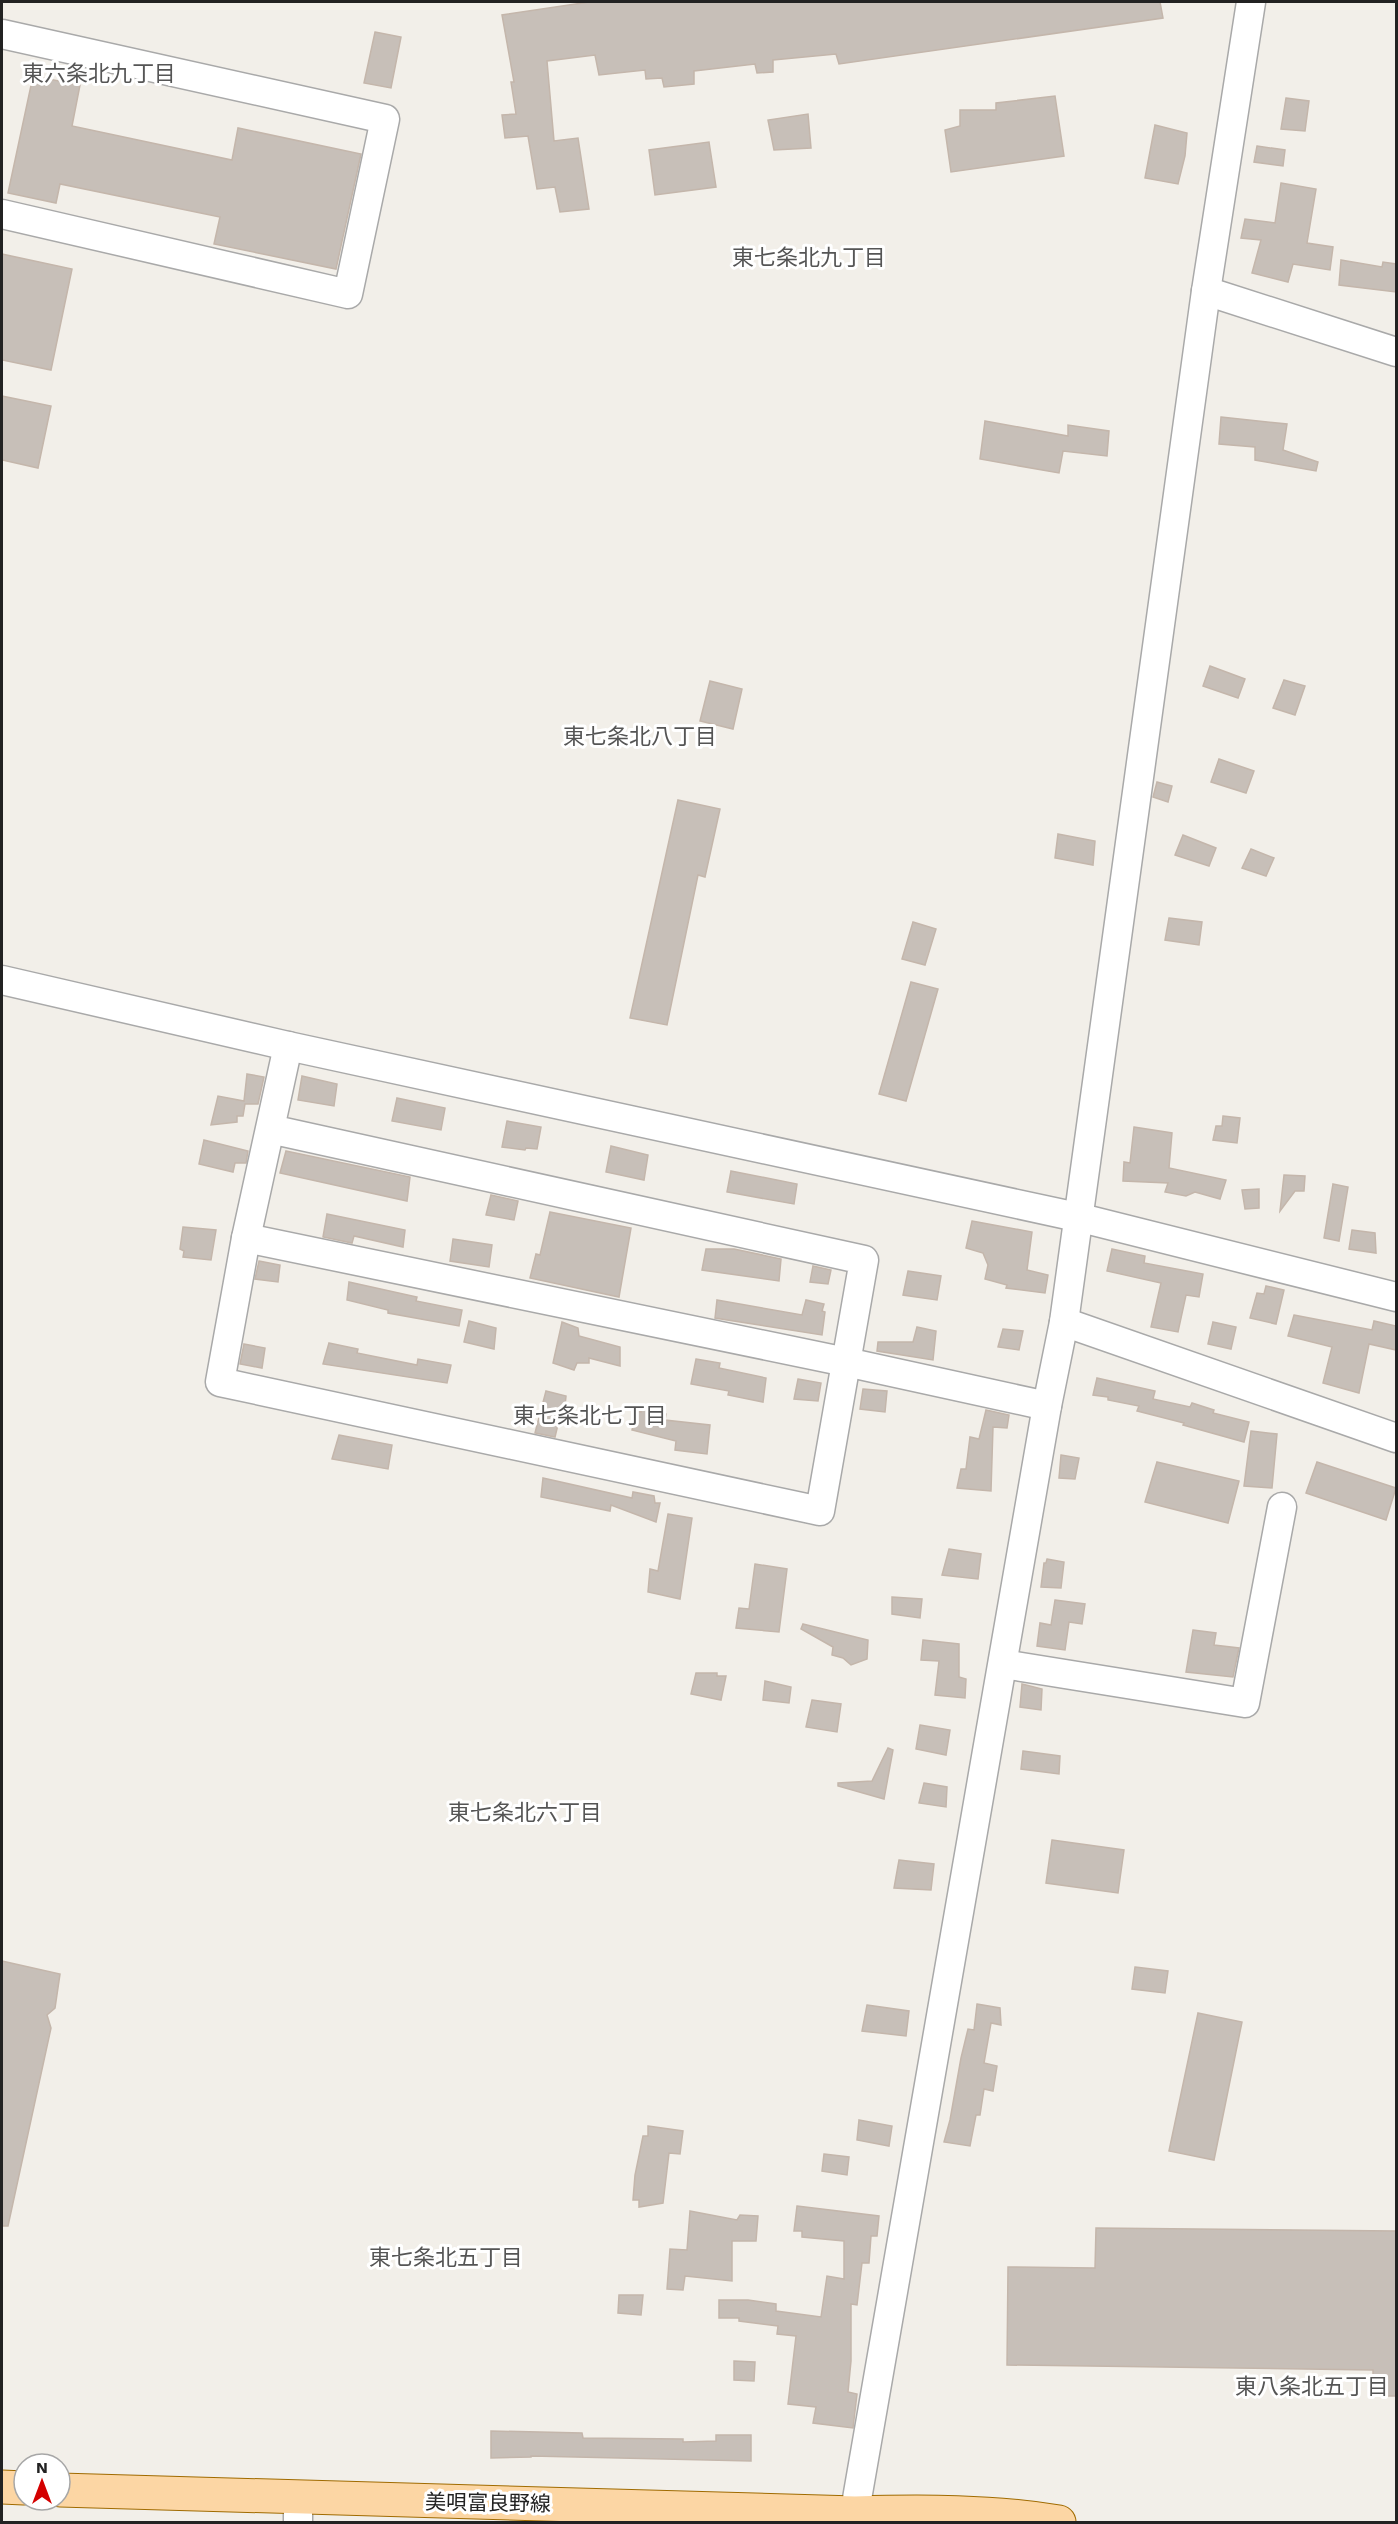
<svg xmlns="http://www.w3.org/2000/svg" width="1398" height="2524" viewBox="0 0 1398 2524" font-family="'Work Sans','Noto Sans JP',sans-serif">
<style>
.building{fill:#c7bfb8;stroke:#c4b6ab;stroke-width:1.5}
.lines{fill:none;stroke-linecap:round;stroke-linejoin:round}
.minor-casing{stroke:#a9a9a9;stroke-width:31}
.major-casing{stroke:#a06b00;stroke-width:35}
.minor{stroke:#fff;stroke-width:28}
.major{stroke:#fcd6a4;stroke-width:33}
.labels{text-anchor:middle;stroke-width:6;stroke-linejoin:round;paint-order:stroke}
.street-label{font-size:21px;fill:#222;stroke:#fff}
.neighbourhood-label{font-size:22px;fill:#555;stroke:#fff}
</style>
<rect width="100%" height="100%" fill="#f2efe9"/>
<!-- building -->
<g class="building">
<path d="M589,2H1160L1163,18L839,64L836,54L773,60V72L757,73L755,64L694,71V84L664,87L662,78L646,79L645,70L599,75L595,55L547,61L554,141L578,138L589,209L560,212L555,187L537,189L528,136L505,138L502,115L516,114L511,82H514L502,15Z"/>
<path d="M375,32L401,37L391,88L364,83Z"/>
<path d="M33,76L80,85L72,126L232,160L238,128L361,154L336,269L214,244L220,217L60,184L56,203L8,193Z"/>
<path d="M1055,96L1064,156L951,172L945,130L960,126V110H996V103Z"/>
<path d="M1286,98L1309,101L1305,131L1281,129Z"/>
<path d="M808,114L811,148L774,150L768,120Z"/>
<path d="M1155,125L1187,133L1185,156L1178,184L1145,178Z"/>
<path d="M709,142L716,187L655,195L649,150Z"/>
<path d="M1257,146L1285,150L1283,166L1254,162Z"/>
<path d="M1281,183L1316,189L1307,243L1333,247L1330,270L1293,264L1288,282L1252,273L1261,240L1241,238L1245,219L1275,223Z"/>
<path d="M2,254L72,269L51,370L2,360Z"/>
<path d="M1341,260L1382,267L1383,262L1396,264V292L1339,285Z"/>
<path d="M2,396L51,406L38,468L2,460Z"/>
<path d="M1221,417L1287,424L1283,450L1318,462L1316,471L1255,460V447L1219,444Z"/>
<path d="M985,421L1068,436V425L1109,431L1107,456L1063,451L1059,473L980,459Z"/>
<path d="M1210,666L1245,679L1238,698L1203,686Z"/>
<path d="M1284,680L1305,686L1295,715L1273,708Z"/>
<path d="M710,681L742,689L733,729L700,721Z"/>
<path d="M1219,759L1254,771L1246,793L1211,782Z"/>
<path d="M1157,782L1172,786L1168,802L1153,797Z"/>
<path d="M678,800L720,809L705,877L698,875L667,1025L630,1018Z"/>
<path d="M1058,834L1095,841L1093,865L1055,858Z"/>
<path d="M1183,835L1216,848L1209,866L1175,855Z"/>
<path d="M1251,849L1274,858L1266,876L1242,868Z"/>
<path d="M1169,918L1202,922L1199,945L1165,940Z"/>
<path d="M913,922L936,929L925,965L902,959Z"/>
<path d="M911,982L938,989L906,1101L879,1094Z"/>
<path d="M247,1074L264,1077L258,1104H245L243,1116H237V1122L211,1125L218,1096L244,1101Z"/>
<path d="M302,1076L337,1084L334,1106L298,1100Z"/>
<path d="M397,1098L445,1108L441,1130L392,1121Z"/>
<path d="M1223,1116L1240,1118L1237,1143L1213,1140L1216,1126H1222Z"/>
<path d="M507,1121L541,1127L537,1149L526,1148L525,1150L502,1147Z"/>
<path d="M1134,1127L1172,1133L1169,1168L1226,1180L1220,1199L1195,1192L1186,1196L1165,1192L1168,1183L1123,1181L1124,1162L1130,1163Z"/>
<path d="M204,1140L248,1151L246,1163H235L233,1172L199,1164Z"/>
<path d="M611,1146L648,1155L644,1180L606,1172Z"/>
<path d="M286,1151L410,1177L407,1201L280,1173Z"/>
<path d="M731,1171L797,1184L794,1204L727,1192Z"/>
<path d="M1284,1175L1305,1176L1304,1191H1295L1280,1211Z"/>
<path d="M1333,1184L1348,1187L1339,1241L1324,1238Z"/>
<path d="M1259,1189V1208L1245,1209L1242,1190Z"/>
<path d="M491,1195L518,1201L514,1220L486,1215Z"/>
<path d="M550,1212L631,1228L619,1297L530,1278L536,1254L540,1255Z"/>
<path d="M327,1214L405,1230L403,1247L354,1236L352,1243L323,1237Z"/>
<path d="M972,1221L1032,1232L1027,1270L1048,1275L1045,1293L1006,1288L1007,1285L985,1279L988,1265L983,1253L966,1248Z"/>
<path d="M183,1227L216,1230L211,1260L183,1257L184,1251L180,1249Z"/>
<path d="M1352,1230L1375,1233L1376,1253L1349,1249Z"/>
<path d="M453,1239L492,1245L489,1267L450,1261Z"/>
<path d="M706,1249H734L781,1259L779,1281L702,1270Z"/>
<path d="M1112,1249L1145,1256L1144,1263L1203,1274L1199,1297L1186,1295L1178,1332L1151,1327L1161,1283L1107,1271Z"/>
<path d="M259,1261L280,1265L278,1282L255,1279Z"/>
<path d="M813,1266L831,1270L828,1284L810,1282Z"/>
<path d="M908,1271L941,1276L937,1300L903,1295Z"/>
<path d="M349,1282L417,1297L416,1301L462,1310L459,1326L388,1313V1310L347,1300Z"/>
<path d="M1266,1286L1284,1290L1276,1324L1250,1318L1257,1293L1264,1294Z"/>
<path d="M717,1300L802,1315L806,1300L824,1304L822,1311L825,1312L822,1335L715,1318Z"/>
<path d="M1294,1315L1372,1330L1374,1321L1396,1326V1350L1369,1344L1359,1393L1323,1383L1332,1347L1288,1336Z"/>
<path d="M469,1321L496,1328L494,1349L464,1342Z"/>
<path d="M562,1322L578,1328L579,1336L620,1347V1366L589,1358V1363H577L574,1370L553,1363Z"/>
<path d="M1213,1322L1236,1327L1231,1349L1208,1344Z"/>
<path d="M917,1327L936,1331L933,1360L877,1351L878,1342H913Z"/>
<path d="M1003,1329L1023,1331L1019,1350L998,1347Z"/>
<path d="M329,1343L358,1349L357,1353L417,1365L418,1359L451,1365L447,1383L323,1364Z"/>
<path d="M244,1344L265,1348L262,1368L240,1364Z"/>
<path d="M696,1359L720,1363L719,1368L766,1378L763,1402L728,1395L729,1391L691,1384Z"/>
<path d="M1097,1378L1155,1391L1153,1399L1190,1407L1192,1403L1214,1410L1213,1413L1249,1422L1244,1442L1183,1425L1184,1423L1137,1411L1139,1406L1108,1400V1397L1093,1395Z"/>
<path d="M798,1379L821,1383L818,1401L794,1399Z"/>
<path d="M863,1389L887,1391L885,1412L860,1409Z"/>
<path d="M546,1391L566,1396L564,1416H560L555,1437L535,1433Z"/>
<path d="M642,1408L666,1414L665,1420L710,1425L707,1454L675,1450L676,1441L632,1430L637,1411L641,1412Z"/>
<path d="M986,1410L1009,1415L1007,1428L993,1427L991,1491L957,1488L961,1469H966L970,1437L979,1439Z"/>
<path d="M1251,1431L1277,1434L1272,1488L1244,1486Z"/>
<path d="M339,1435L392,1445L388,1469L332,1459Z"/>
<path d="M1061,1455L1079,1458L1075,1479L1059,1478Z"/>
<path d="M1157,1462L1239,1481L1228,1523L1145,1502Z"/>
<path d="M1317,1462L1396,1488L1386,1520L1306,1493Z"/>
<path d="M543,1478L632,1498L633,1492L654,1496L655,1503H660L656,1522L611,1505L610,1511L541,1497Z"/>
<path d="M668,1514L692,1518L680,1599L648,1592L650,1569L658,1571Z"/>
<path d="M949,1549L981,1554L978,1579L942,1575Z"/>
<path d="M1047,1559L1064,1562L1061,1588L1041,1587L1044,1563H1046Z"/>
<path d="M755,1564L787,1569L779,1632L736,1628L739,1608L749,1609Z"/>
<path d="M892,1597L922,1599L920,1618L892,1614Z"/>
<path d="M1055,1600L1085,1604L1082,1624L1069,1622L1065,1650L1037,1646L1040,1623L1051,1625Z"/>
<path d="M803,1624L868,1640L867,1659L851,1665L843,1658L832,1655L833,1647L801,1629Z"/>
<path d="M1193,1630L1216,1633L1214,1645L1239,1648L1233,1677L1186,1672Z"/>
<path d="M923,1640L959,1644V1677L966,1679L965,1698L935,1695L939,1661L921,1660Z"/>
<path d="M696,1673H717V1676H726L721,1700L691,1694Z"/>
<path d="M765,1681L791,1687L789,1703L763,1700Z"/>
<path d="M1022,1684L1042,1689L1041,1710L1020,1707Z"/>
<path d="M812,1700L841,1704L837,1732L806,1727Z"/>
<path d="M920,1725L950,1730L946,1755L916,1749Z"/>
<path d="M888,1748L893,1750L884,1799L838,1786V1783L872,1781Z"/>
<path d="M1023,1751L1060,1756L1059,1774L1021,1769Z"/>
<path d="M924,1783L947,1787L946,1807L919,1803Z"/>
<path d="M1052,1840L1124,1850L1118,1893L1046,1883Z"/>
<path d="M899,1860L934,1864L931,1890L894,1888Z"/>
<path d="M2,1961L60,1974L55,2008L47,2015L51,2028L8,2226H2Z"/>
<path d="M1135,1967L1168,1971L1165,1993L1132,1989Z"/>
<path d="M977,2004L1000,2008L1001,2025L991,2023L984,2063L997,2066L993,2091L984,2089L980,2115H976L970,2146L944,2142L950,2120L961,2058L968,2029L974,2030Z"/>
<path d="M867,2005L909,2011L906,2036L862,2031Z"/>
<path d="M1198,2013L1242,2022L1214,2160L1169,2151Z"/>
<path d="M859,2120L892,2126L889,2146L857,2140Z"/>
<path d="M648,2126L683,2131L680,2154L669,2153L663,2203L639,2207V2200H633L635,2175L643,2136H648Z"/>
<path d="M824,2154L849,2157L847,2175L822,2171Z"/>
<path d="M797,2206L879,2216L877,2236H871L869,2263H862L857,2305L851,2304V2361L848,2392L857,2394L853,2428L813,2423L816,2407L788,2404L796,2336L777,2334L778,2326L739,2321V2318H719V2300H748L776,2304V2311L821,2317L827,2276L844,2279V2241L802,2237V2231H794Z"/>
<path d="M690,2211L737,2220L740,2215L758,2216L756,2241H732V2281L685,2276L683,2290L667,2289L670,2249L687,2250Z"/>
<path d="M1096,2228L1396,2231V2396H1373V2370L1007,2365L1008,2267L1095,2268Z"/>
<path d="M619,2295H643L641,2315L618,2313Z"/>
<path d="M734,2361L755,2362L754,2381L734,2380Z"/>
<path d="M491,2431L582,2433L583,2438L683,2439V2442L716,2441V2435H751V2461L531,2456V2457L491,2458Z"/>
</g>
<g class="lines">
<defs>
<g id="minor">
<path d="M2,34L385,119L348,294L2,214"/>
<path d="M1206,291L1396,352"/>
<path d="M2,980L288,1046L1077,1217L1396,1297"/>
<path d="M270,1129L864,1260L820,1511L220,1382L246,1238L288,1046"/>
<path d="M246,1238L846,1362L1047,1406"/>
<path d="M1064,1322L1396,1438"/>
<path d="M1003,1664L1245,1703L1282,1507"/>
<path d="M298,2522V2498"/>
<path d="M853,2522L1047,1406L1064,1322L1206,291L1251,2"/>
</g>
<g id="major">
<path d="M2,2487L24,2488"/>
<path d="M60,2490L855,2513C923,2511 992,2511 1059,2522"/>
</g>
</defs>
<!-- minor casing -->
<use href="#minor" class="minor-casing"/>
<!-- major casing -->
<use href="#major" class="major-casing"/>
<!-- minor -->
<use href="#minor" class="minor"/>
<!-- major -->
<use href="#major" class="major"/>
</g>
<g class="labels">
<!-- street labels -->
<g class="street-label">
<text transform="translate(488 2503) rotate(1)" y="7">美唄富良野線</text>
</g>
<!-- neighbourhood labels -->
<g class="neighbourhood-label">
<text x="99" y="81">東六条北九丁目</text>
<text x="809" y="265">東七条北九丁目</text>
<text x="640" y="744">東七条北八丁目</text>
<text x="590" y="1423">東七条北七丁目</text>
<text x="525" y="1820">東七条北六丁目</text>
<text x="446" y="2265">東七条北五丁目</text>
<text x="1312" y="2394">東八条北五丁目</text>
</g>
</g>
<!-- border -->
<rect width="1398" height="2524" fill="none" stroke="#222222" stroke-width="6"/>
<!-- north arrow -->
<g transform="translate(42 2482)"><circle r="28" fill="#ffffff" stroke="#a7a7a7" stroke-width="1.5"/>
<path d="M0-4.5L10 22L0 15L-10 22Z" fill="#d40000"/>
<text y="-9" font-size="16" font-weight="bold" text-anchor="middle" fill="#222222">N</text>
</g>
</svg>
